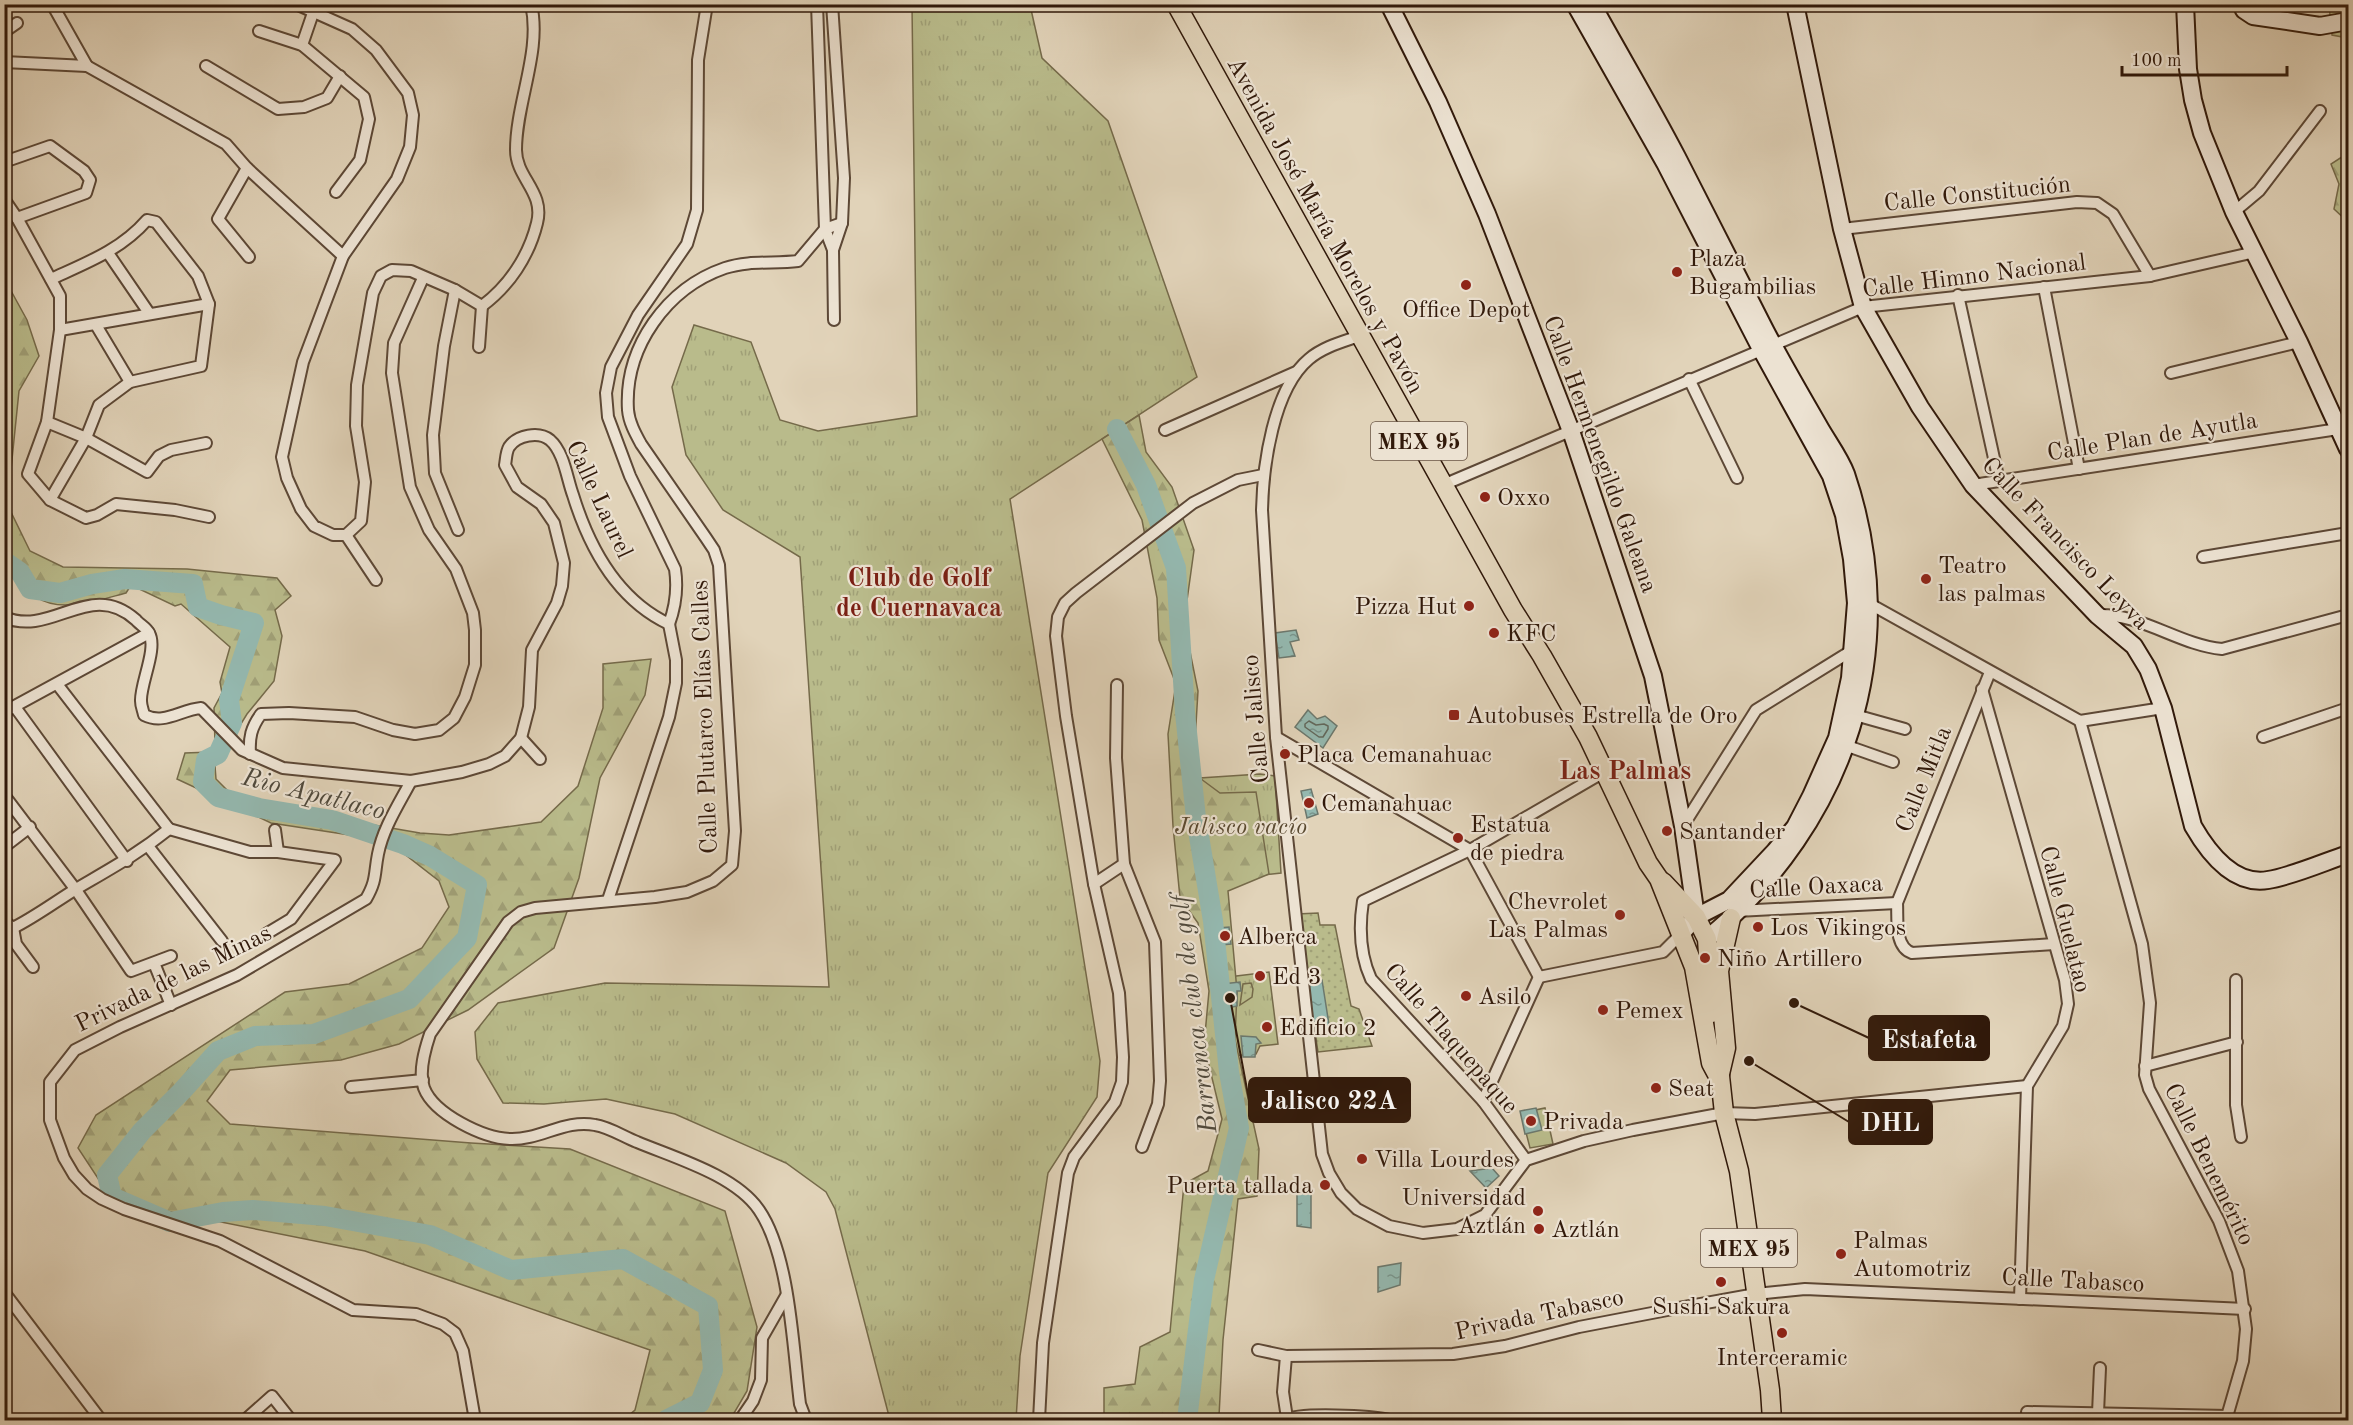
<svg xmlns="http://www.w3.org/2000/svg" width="2353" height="1425" viewBox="0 0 2353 1425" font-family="'Old Standard TT',serif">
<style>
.grass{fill:url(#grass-tufts);stroke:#756a4a;stroke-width:1.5}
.forest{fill:url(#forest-firs);stroke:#756a4a;stroke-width:1.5}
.garden{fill:url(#garden-dots);stroke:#756a4a;stroke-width:1.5}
.pitch{fill:#b9bb8b;stroke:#756a4a;stroke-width:1.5}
.water{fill:url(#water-ripples);stroke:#6c786d;stroke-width:1.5}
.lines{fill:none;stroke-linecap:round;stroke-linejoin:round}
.shore{stroke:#62685c;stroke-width:1.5}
.river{stroke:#94b8af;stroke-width:20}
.street-casing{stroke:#5d4836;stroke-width:14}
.secondary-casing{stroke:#31190a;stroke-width:20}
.primary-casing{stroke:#31190a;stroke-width:21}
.street{stroke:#ece2d2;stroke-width:10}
.secondary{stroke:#ece2d2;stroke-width:16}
.primary{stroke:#e1d3b9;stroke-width:18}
.poi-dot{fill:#8f2418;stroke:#ece2d2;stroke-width:2}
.labels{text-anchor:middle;stroke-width:4.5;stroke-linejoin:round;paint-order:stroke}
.shield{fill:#ece2d2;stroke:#695546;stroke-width:1.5}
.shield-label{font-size:22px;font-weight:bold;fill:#31190a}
.street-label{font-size:24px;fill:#31190a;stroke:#ece2d2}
.poi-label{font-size:24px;fill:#31190a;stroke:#ece2d2;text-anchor:start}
.park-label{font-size:24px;font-style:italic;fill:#5a4a31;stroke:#ece2d2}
.neighbourhood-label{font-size:26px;font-weight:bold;fill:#7a1f14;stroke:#ece2d2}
.water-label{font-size:26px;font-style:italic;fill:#4f493c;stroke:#ece2d2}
.leader{fill:none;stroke:#31190a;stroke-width:2}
.callout-dot{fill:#31190a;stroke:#ece2d2;stroke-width:2}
.callout{fill:#31190a;stroke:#31190a;stroke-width:2}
.callout-label{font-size:26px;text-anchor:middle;font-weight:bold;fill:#fff}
</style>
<defs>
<pattern id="grass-tufts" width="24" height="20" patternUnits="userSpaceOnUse" patternTransform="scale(1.5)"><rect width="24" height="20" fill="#b9bb8b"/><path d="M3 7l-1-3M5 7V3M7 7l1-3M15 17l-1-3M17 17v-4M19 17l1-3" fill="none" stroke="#a0a077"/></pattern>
<pattern id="forest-firs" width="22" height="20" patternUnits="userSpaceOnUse" patternTransform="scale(1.5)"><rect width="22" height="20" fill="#b9bb8b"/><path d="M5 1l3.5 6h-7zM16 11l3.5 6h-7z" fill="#a0a077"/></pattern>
<pattern id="garden-dots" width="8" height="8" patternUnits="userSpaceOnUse" patternTransform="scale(1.5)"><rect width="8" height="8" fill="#b9bb8b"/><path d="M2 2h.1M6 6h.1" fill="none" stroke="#a0a077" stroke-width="1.8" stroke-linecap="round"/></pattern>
<pattern id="water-ripples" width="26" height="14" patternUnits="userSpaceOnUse" patternTransform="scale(1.5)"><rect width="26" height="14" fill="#94b8af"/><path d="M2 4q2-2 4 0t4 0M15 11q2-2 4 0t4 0" fill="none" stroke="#79958d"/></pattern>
</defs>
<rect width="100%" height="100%" fill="#e1d3b9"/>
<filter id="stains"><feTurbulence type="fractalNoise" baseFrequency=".00333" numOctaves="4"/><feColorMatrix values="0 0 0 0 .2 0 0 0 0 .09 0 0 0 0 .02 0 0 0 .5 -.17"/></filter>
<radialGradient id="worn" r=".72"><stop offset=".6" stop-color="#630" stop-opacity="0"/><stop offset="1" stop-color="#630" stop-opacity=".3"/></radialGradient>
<!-- grass -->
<g class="grass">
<path d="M912,5H1030L1042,58L1108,121L1197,377L1010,499L1100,1061L1097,1097L1048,1173L1020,1356L1016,1420H890L835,1209L826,1192L786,1163L675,1114L606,1099L544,1104L503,1103L477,1059L475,1032L498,1003L605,983L829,987L800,557L723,510L686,455L672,387L694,325L751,342L780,420L818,431L917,416Z"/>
<path d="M1260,774L1275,776L1281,873L1208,881L1200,778Z"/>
<path d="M1269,972L1278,1044L1260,1046L1256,1054L1230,1056L1220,978Z"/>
</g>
<!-- forest -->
<g class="forest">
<path d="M2329,5H2348V38L2332,35Z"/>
<path d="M2348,128V222L2334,209L2339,184L2331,164L2345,155Z"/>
<path d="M4,278L27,320L39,356L19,391L10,479V510L30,551L63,567L187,569L277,578L291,596L275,610L282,636L274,681L247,714L215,766L216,779L231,794L362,823L420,833L449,835L541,822L578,786L603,708V664L651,659L645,695L600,778L579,878L554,948L468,1010L399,1044L341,1060L230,1070L207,1101L230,1124L471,1143L570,1149L725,1211L757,1327L747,1391L730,1420H623L635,1410L650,1350L365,1251L161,1210L101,1183L78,1148L96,1115L285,992L349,984L422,948L449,907L439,881L403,853L376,839L271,823L177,779L185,753L212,752L215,744L214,708L222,693L220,682L230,647L181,604L175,606L131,585L126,593C99,600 61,614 36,597C24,589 16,577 5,569Z"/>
<path d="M1139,415L1146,452L1172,487L1194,550L1184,622L1198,691L1193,773L1220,793L1256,792L1269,874L1228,891L1237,991L1235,1039L1259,1149L1257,1196L1238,1199L1223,1340L1219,1416L1221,1420H1104V1388L1135,1384L1140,1347L1170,1332L1184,1184L1208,1171L1222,1119L1204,1045L1209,991L1198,923L1180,898L1173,826L1168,734L1176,684L1159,640L1157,598L1142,520L1102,439Z"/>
</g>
<!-- garden -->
<g class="garden">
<path d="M1318,913L1320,925H1335L1351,1006L1359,1009L1372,1046L1318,1052L1297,914Z"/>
<path d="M1251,983L1253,989L1252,997L1240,1005L1243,984Z"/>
</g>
<!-- pitch -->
<path class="pitch" d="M1545,1108L1553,1144L1530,1148L1521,1113Z"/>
<!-- water -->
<g class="water">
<path d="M1296,630L1299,640L1290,642L1295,656L1279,658L1275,633Z"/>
<path d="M1308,710L1317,719L1325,716L1337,726L1323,748L1295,727Z"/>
<path d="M1311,789L1318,814L1307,818L1301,791Z"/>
<path d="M1229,927L1231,944L1221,945L1219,928Z"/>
<path d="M1322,980L1330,1031L1315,1032L1307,982Z"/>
<path d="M1240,982L1241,991H1237V1006L1224,1009L1222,984Z"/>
<path d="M1241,1036L1256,1037L1261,1043L1256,1044L1255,1057H1243Z"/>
<path d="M1536,1108L1542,1130L1525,1134L1520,1111Z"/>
<path d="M1492,1168L1499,1176L1486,1188L1470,1171Z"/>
<path d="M1297,1188L1311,1191V1228L1297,1226Z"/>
<path d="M1401,1263L1400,1285L1378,1292V1267Z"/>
</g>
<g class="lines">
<!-- shore -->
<path class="shore" d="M1309,721L1316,725L1324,724L1328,726V729L1323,737H1319L1305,727V724Z"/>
<!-- river -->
<g class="river">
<path d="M1117,429L1146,485L1176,568L1185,713L1196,818L1213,921L1229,1072L1239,1128L1204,1280L1187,1420"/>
<path d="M4,561L20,572L30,589L60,593L92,584L125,579L193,584L198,607L221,615L254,623L229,700L232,723L218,754L206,760L203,782L218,797L259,808L332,820L403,844L430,856L477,885L467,938L409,999L314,1034L255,1036L218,1051L182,1091L142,1131L107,1175L112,1197L170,1222L223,1212L253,1210L325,1216L430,1235L511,1270L623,1259L708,1306L713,1370L700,1403L666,1420"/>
</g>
<defs>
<g id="street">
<path d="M52,4L87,66"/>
<path d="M296,4L352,29L376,50L408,93L413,115L410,147L397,179L343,256L303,362L282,457L287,478L301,509L314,526L333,535H346L361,521L365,482L356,426L357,385L373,293L381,276L392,270L411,271L455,290L482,306"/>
<path d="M817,4L825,229L833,250L834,320"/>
<path d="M832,4L844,178L842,223L833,250"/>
<path d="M259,31L302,45L364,97L369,119L360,160L336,192"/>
<path d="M4,32L17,23"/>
<path d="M302,45L313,13"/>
<path d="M4,62L87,66L226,144L247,168L343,256"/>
<path d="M206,66L278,109L304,107L327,98L340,76"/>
<path d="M4,162L50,146L84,171L90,180L86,193L17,218"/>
<path d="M247,168L218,219L249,257"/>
<path d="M4,199L17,218L60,296V330L47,422L28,474L50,500L86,518L97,515L116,504L175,510L209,517"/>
<path d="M2234,212L2259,191L2320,111"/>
<path d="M1842,229L2077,202L2097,203L2113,214L2150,276"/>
<path d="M108,253L149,313"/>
<path d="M2044,287L2079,469"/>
<path d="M455,290L444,346L433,435L435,473L458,530"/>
<path d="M1958,295L1999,481"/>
<path d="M482,306C509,286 529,256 537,223C545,192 516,178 516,150C516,102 542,51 531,4"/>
<path d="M96,325L130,382"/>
<path d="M60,330L209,304"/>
<path d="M1359,336C1342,342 1323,347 1309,359C1273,389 1263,466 1262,510L1276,737L1322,1154L1329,1173L1341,1193L1357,1209L1389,1226L1423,1233L1457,1229L1485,1215L1526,1160L1584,1141L1633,1130L1724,1113L1755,1114L2027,1086"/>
<path d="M479,347L482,306"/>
<path d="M2171,373L2299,342"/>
<path d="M1689,379L1737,478"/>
<path d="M47,422L86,438L147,472L159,456L171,450L206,443"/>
<path d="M1165,430L1296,372"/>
<path d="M1443,485L1863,307L2150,276L2255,252"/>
<path d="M1973,485L2338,429"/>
<path d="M50,500L86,438L99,405L130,382L201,366L209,304L198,276L156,222L147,220C121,250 86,263 51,279"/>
<path d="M346,535L376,580"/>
<path d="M2203,557L2348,533"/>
<path d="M1865,603L1870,604L2080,721L2163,708"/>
<path d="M2097,615C2141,613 2179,645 2222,649L2348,615"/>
<path d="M4,617C52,638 90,578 136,620C139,624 147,628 149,633C158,648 140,684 141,701C141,706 143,710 144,715C164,725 180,710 201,708L242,750L283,768L411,781L462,772L489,764L505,756L521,738L529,707L532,650L557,603L562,586L564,563L554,523L541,504L517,487L505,465C506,460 506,452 509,447C517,435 539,431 550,440C564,452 567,479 573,495C589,547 618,600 669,624C676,605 678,589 675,569L630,476L608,417L606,393L611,367L638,315L687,244L697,210L698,60L707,4"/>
<path d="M1990,672L1897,903C1898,919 1894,947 1912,953L2054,944"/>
<path d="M57,684L169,829"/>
<path d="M1117,685L1116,758L1124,864L1155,942L1160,1081L1158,1104L1142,1147"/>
<path d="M1982,689L2065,980L2068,1004L2063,1026L2027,1086L2020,1299"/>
<path d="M15,707L127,861"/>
<path d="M4,712L149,633"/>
<path d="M1855,715L1905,729"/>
<path d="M2080,721L2142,944L2150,1003L2145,1075L2149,1089L2219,1221L2238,1271L2246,1329L2243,1361L2226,1420"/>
<path d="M1276,737L1470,850L1539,977"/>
<path d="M2263,737L2348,708"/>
<path d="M521,738L540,759"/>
<path d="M1839,743L1893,762"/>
<path d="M250,754C249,737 251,728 261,714L289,713L355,717L393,730L415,734L439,730L454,718L465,697L475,665V630L473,613L456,569L429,530L410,487L392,373L394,343L423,278"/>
<path d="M411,781C399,804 383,828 378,854C374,874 377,880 366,899L237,975L120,1027L75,1050L50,1082V1120L64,1158L74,1175L87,1189L102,1199L124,1209L220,1241L353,1310L416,1314L443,1324L455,1333L463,1351L475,1420"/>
<path d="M4,795L76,890L131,971L171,956"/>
<path d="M1683,826L1756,710L1856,648"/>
<path d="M169,829L250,852H278L335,860L291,919L266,934"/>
<path d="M275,830L278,852"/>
<path d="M148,846L222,941"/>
<path d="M4,847L30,827"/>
<path d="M1094,884L1124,864"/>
<path d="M608,900L669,717L676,683V660L669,624"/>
<path d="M1737,911L1897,903"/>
<path d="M4,921L13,928C35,917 55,902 76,889C110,869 138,854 169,829"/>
<path d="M13,928L16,944L33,967"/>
<path d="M154,963L171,1005"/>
<path d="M1539,977L1663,952L1680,935"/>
<path d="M2236,980V1105L2241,1137"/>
<path d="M2145,1066L2237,1042"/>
<path d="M351,1087L423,1080"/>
<path d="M1483,1101L1539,977"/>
<path d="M1526,1160L1483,1101L1371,979C1360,955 1359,927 1363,901L1470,850L1604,772"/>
<path d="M4,1292L101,1420"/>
<path d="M1258,1350L1286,1356L1453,1354L1505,1346L1579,1327L1678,1308L1756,1294L1805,1289L2245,1309"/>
<path d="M1286,1356L1283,1392L1287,1418"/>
<path d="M2027,1412L2228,1416"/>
<path d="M2098,1413L2100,1368"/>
<path d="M245,1420L272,1396L291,1420"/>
<path d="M740,1420L753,1401L761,1380L762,1338L786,1296"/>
<path d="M806,1420L800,1404C793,1349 790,1255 759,1210C735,1175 675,1158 637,1142C624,1137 609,1127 595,1125C565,1119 540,1140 510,1139C483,1138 434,1114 424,1088C418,1072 425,1049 430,1034L508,922L521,912L535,908L655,897L687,892L713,881L732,865L735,831L719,565L714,550L706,538L641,444C635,433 629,422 628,410C624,347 667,288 725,268C749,260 774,264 798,261L825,229L842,223"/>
<path d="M1039,1420L1043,1343L1068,1173L1074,1157L1115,1102L1122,1082L1123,1057L1119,993L1094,884L1066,716L1056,636L1058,617L1065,603L1076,593L1193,503L1238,480L1263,475"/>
<path d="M1286,1420C1299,1412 1372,1416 1390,1420"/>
</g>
<g id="secondary">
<path d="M1389,4L1438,102L1487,214L1571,431L1653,676L1683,826L1696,917"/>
<path d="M1575,4L1665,163L1762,351L1831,476L1844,515L1852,559L1856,603L1850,678L1837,738L1811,796L1795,827L1775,851L1729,900L1696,917L1680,935"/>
<path d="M1592,4C1620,55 1650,105 1677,157C1705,211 1733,267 1761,322C1779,358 1800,393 1820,428C1828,442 1840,458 1846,474C1905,649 1847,822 1707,939"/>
<path d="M1795,4L1842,229L1863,307L1920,407L1973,485L2097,615L2134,646L2148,669L2163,708L2193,826C2208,852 2233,886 2268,880C2293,876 2324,862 2348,854"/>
<path d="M2185,4L2188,69L2193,100L2202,133L2234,212L2299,342L2348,449"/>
<path d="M2241,4L2244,10L2253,16L2320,26L2348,21"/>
</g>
<g id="primary">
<path d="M1176,4L1513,610L1542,656L1588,737L1648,863L1659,879L1694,967L1711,1063L1719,1078"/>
<path d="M1663,882L1696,917L1707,939L1712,1013"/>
<path d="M1719,1067L1724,1113L1739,1171L1770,1390L1772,1420"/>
<path d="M1719,1078L1726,1048L1719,971L1731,918"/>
</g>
</defs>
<!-- street casing -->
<use href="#street" class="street-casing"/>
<!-- secondary casing -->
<use href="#secondary" class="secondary-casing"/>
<!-- primary casing -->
<use href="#primary" class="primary-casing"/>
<!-- street -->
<use href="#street" class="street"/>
<!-- secondary -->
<use href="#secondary" class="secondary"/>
<!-- primary -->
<use href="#primary" class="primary"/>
</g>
<!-- markers -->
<g class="poi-dot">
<circle cx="1677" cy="272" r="6"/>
<circle cx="1466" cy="285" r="6"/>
<circle cx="1485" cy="497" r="6"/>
<circle cx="1926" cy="579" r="6"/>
<circle cx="1469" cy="606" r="6"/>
<circle cx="1494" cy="633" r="6"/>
<rect x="1448" y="709" width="12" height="12" rx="3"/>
<circle cx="1285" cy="754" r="6"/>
<circle cx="1309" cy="803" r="6"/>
<circle cx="1667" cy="831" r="6"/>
<circle cx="1458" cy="838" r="6"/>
<circle cx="1620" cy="915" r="6"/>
<circle cx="1758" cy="927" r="6"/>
<circle cx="1225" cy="936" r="6"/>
<circle cx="1705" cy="958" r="6"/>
<circle cx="1260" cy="976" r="6"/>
<circle cx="1466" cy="996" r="6"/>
<circle cx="1603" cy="1010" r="6"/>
<circle cx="1267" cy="1027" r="6"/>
<circle cx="1656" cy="1088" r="6"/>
<circle cx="1531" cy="1121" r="6"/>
<circle cx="1362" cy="1159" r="6"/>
<circle cx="1325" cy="1185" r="6"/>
<circle cx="1538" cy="1211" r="6"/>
<circle cx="1539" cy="1229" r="6"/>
<circle cx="1841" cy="1254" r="6"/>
<circle cx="1721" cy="1282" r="6"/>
<circle cx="1782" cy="1333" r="6"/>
</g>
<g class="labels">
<!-- shield labels -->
<g class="shield">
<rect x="1371" y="422" width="96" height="38" rx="4.5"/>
<rect x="1701" y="1229" width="96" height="38" rx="4.5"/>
</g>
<g class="shield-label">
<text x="1419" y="449">MEX 95</text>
<text x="1749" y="1256">MEX 95</text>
</g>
<!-- street labels -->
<g class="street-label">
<text transform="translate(1977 193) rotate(-6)" y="8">Calle Constitución</text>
<text transform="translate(1326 225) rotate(61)" y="8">Avenida José María Morelos y Pavón</text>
<text transform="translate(1974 275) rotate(-7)" y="8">Calle Himno Nacional</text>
<text transform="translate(2152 436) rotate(-9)" y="8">Calle Plan de Ayutla</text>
<text transform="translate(1601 454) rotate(70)" y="8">Calle Hermenegildo Galeana</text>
<text transform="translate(600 499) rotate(65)" y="8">Calle Laurel</text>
<text transform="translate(2066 543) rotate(46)" y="8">Calle Francisco Leyva</text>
<text transform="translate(704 717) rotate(-92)" y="8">Calle Plutarco Elías Calles</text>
<text transform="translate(1255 719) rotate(-95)" y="8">Calle Jalisco</text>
<text transform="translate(1923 779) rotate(-68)" y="8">Calle Mitla</text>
<text transform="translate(1816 886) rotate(-3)" y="8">Calle Oaxaca</text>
<text transform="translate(2066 919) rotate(76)" y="8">Calle Guelatao</text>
<text transform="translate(173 978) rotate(-26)" y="8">Privada de las Minas</text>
<text transform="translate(1452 1038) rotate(49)" y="8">Calle Tlaquepaque</text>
<text transform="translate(2210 1164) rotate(64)" y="8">Calle Benemérito</text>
<text transform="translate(2073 1280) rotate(3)" y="8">Calle Tabasco</text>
<text transform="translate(1539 1314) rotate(-12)" y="8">Privada Tabasco</text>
</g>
<!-- poi labels -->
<g class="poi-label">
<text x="1689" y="266">Plaza<tspan x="1689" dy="28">Bugambilias</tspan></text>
<text x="1466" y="317" text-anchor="middle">Office Depot</text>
<text x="1497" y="505">Oxxo</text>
<text x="1938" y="573">Teatro<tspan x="1938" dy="28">las palmas</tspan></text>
<text x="1457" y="614" text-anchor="end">Pizza Hut</text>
<text x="1506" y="641">KFC</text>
<text x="1466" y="723">Autobuses Estrella de Oro</text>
<text x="1297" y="762">Placa Cemanahuac</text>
<text x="1321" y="811">Cemanahuac</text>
<text x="1470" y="832">Estatua<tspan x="1470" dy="28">de piedra</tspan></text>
<text x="1679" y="839">Santander</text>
<text x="1608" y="909" text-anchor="end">Chevrolet<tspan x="1608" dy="28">Las Palmas</tspan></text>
<text x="1770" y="935">Los Vikingos</text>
<text x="1237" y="944">Alberca</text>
<text x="1717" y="966">Niño Artillero</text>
<text x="1272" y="984">Ed 3</text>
<text x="1478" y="1004">Asilo</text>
<text x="1615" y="1018">Pemex</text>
<text x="1279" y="1035">Edificio 2</text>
<text x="1668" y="1096">Seat</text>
<text x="1543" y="1129">Privada</text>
<text x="1374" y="1167">Villa Lourdes</text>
<text x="1313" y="1193" text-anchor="end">Puerta tallada</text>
<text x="1526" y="1205" text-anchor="end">Universidad<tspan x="1526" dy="28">Aztlán</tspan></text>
<text x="1551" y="1237">Aztlán</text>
<text x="1853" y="1248">Palmas<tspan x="1853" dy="28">Automotriz</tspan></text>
<text x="1721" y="1314" text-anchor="middle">Sushi Sakura</text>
<text x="1782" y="1365" text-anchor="middle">Interceramic</text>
</g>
<!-- park labels -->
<g class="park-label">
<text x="1241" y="834">Jalisco vacío</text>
</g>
<!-- neighbourhood labels -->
<g class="neighbourhood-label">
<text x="919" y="586">Club de Golf<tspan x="919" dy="30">de Cuernavaca</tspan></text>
<text x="1625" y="779">Las Palmas</text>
</g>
<!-- water labels -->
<g class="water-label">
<text transform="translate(314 793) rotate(14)" y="9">Rio Apatlaco</text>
<text transform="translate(1193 1014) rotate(-97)" y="9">Barranca club de golf</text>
</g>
</g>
<!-- callouts -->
<path class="leader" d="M1794 1003L1869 1038M1230 998L1249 1100M1749 1061L1849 1122"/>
<g class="callout-dot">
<circle cx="1794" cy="1003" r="6"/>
<circle cx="1230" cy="998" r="6"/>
<circle cx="1749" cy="1061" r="6"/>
</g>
<g class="callout">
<rect x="1869" y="1016" width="120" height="44" rx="6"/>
<rect x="1249" y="1078" width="161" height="44" rx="6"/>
<rect x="1849" y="1100" width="83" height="44" rx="6"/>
</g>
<g class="callout-label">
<text x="1929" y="1048">Estafeta</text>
<text x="1329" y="1109">Jalisco 22A</text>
<text x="1890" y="1131">DHL</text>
</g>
<!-- margin -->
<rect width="2353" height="1425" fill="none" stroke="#e1d3b9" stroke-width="24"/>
<rect x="6" y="6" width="2341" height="1413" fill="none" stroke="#31190a" stroke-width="3"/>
<rect x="12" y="12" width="2329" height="1401" fill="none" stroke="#31190a" stroke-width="1.5"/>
<!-- scale -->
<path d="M2122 66v9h165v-9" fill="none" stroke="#31190a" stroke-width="3"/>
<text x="2131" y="66" font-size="18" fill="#31190a" stroke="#ece2d2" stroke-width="4.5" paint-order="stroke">100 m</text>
<rect width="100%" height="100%" filter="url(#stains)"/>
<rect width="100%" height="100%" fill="url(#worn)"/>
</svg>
